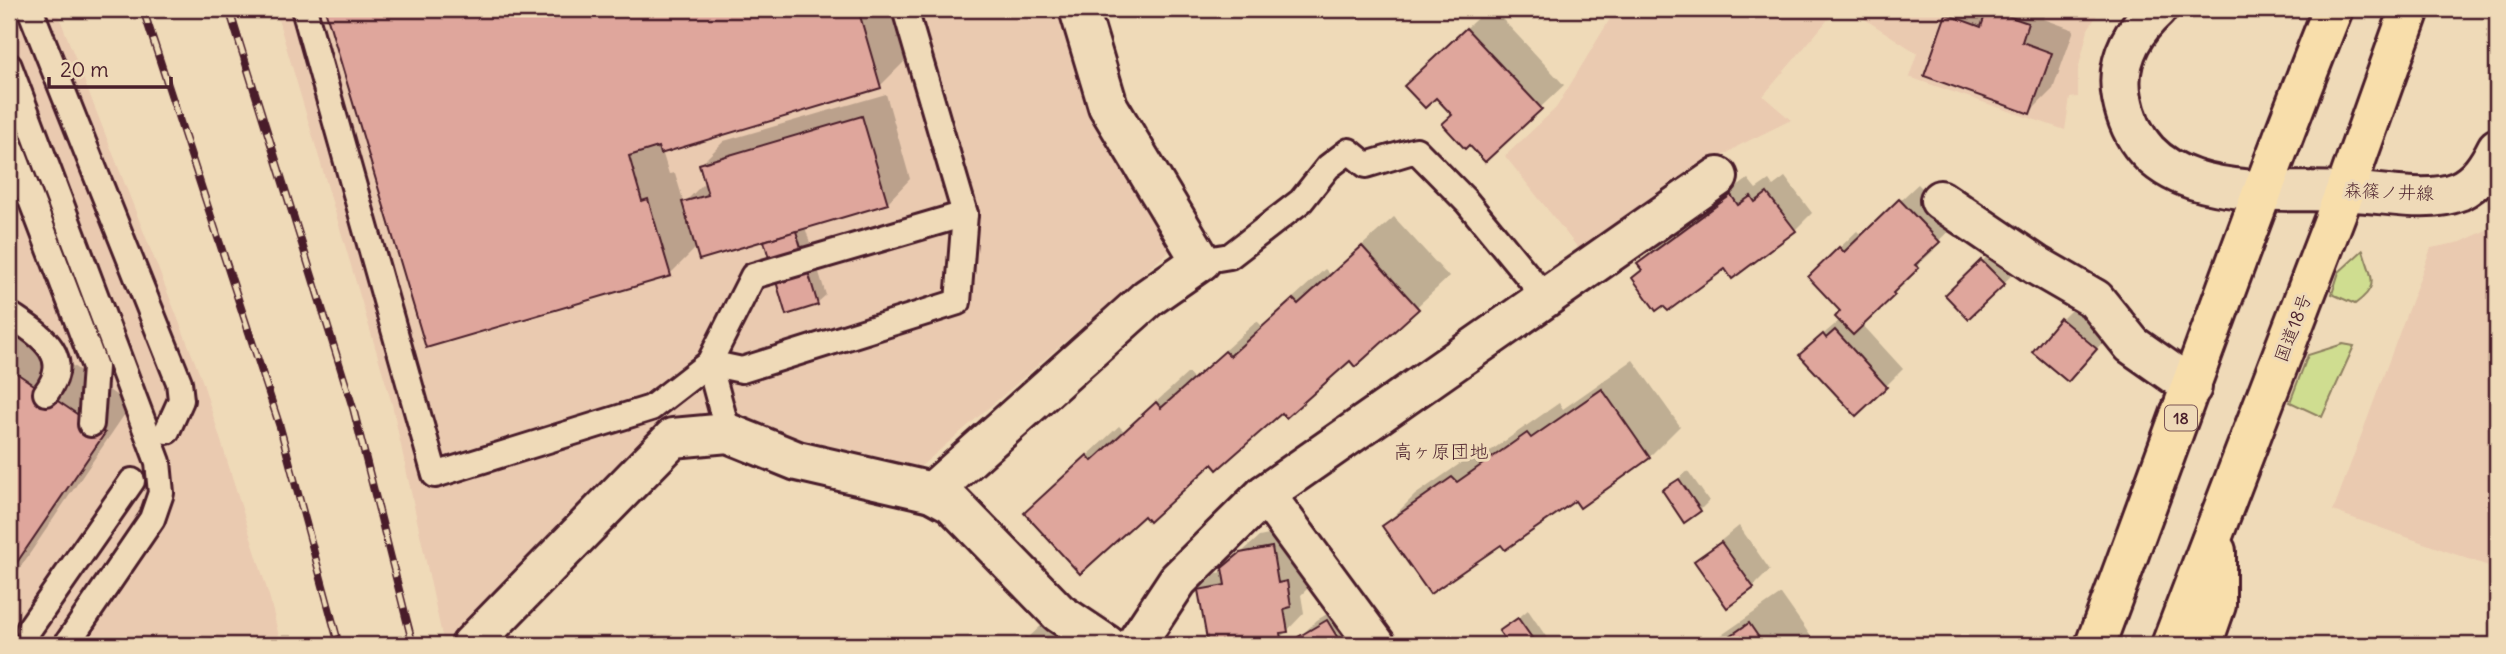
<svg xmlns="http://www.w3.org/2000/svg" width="2506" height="654" viewBox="0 0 2506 654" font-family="Delius,'Klee One',sans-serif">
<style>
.built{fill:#eacab0}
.green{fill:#cfdd90;stroke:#8c7e5e;stroke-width:2}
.shadow{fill:#0003}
.building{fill:#dfa69c;stroke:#4a1f2b;stroke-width:2}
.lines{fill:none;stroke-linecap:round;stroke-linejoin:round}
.lane-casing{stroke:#4a1f2b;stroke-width:30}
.street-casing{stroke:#4a1f2b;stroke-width:44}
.secondary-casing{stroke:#4a1f2b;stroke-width:44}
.highway-casing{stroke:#4a1f2b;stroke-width:44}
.lane{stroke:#efdab8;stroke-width:24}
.street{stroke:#efdab8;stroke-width:38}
.secondary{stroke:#efdab8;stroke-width:38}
.highway{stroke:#f8deab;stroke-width:38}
.rail-casing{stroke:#4a1f2b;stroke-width:8}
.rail{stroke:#efdab8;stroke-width:5;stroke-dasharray:16;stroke-linecap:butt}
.labels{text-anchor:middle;stroke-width:6;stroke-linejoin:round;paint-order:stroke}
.shield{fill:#efdab8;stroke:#7c5755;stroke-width:2}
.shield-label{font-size:16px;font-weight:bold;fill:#4a1f2b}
.street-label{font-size:18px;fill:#4a1f2b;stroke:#efdab8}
.neighbourhood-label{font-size:19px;fill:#4a1f2b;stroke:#efdab8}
</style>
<rect width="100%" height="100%" fill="#efdab8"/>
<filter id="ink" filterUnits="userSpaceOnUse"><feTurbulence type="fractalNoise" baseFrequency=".0143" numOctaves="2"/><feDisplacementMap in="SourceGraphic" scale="14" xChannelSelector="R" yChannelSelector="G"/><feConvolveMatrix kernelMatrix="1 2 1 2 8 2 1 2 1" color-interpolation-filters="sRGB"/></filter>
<g filter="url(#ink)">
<!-- built -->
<g class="built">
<path d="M9,9H56L202,380L270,599L281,645H9Z"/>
<path d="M275,9H1061L1172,249L919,468L698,419L661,430L444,645L392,404Z"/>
<path d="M1616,9H1837L1763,96L1791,120L1738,146L1582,253L1505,156L1556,108Z"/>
<path d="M1849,9H2101L2088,29L2078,70V97L2070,98L2065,130L1909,77L1917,53Z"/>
<path d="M2497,225V569L2333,511L2431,248L2461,242Z"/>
</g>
<!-- green -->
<g class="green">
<path d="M2363,250C2371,278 2381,285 2355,304L2332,294L2339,272Z"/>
<path d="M2343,344L2354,346L2322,417L2290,402L2308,355Z"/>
</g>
<!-- shadow -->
<g class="shadow">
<path d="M327,9H892L907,59L880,86L662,151L669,174L675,173L684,203L706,181L701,164L724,141L886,94L910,179L887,203L805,227L826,295L817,303L766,241L770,237L697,247L670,274L427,346Z"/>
<path d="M1487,9H1493L1564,85L1485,160L1454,115L1430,62Z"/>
<path d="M1954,9H2047L2044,19L2074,30L2053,89L2030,112L1948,15Z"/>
<path d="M1785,177L1812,213L1795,230L1726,267L1634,278L1643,269L1639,264L1656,247L1748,179L1756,189L1769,180L1773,186Z"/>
<path d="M1918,184L1956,224L1932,247L1934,250L1908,275L1911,277L1862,324L1903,369L1886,386L1819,338L1840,320L1843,311L1827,260L1857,231L1862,236Z"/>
<path d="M1394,217L1449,277L1355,364L1350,358L1144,514L1026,513L1119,426L1124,431L1188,373L1193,379L1257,321L1262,326L1325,269L1330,274Z"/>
<path d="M1991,253L2012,275L1968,317L1947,295Z"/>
<path d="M2079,302L2113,331L2068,380L2062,319Z"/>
<path d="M9,323L131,405L9,584Z"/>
<path d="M1633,360L1680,426L1649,457L1502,542L1384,526L1415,495L1484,447L1489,452L1559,403L1563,409Z"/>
<path d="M1688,471L1709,501L1700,510L1664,490Z"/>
<path d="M1739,526L1770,570L1753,587L1696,561Z"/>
<path d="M1289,531L1304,565L1308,588L1301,595L1304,613L1281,637L1199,590L1217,573L1225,572L1224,568L1259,537Z"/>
<path d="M1781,594L1817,645H1694L1706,637L1710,643Z"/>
<path d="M1344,604L1368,645H1305L1300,637L1317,620Z"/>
<path d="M1528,610L1547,638L1539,645H1511L1501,632Z"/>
<path d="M1045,622L1093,645H1026L1027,639Z"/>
</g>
<!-- building -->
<g class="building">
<path d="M325,9H858L881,88L660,154L658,147L629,156L642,201L648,199L671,276L426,348Z"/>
<path d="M1987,9L2028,23L2022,42L2052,53L2030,114L1924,76L1946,14L1981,27Z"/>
<path d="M1466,28L1542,109L1485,162L1469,145L1465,149L1442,124L1452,115L1436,98L1425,108L1404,86Z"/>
<path d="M862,116L888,204L699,260L682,202L708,195L699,164Z"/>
<path d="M1767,193L1796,231L1732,279L1725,269L1668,311L1663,306L1656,311L1632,278L1642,270L1637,264L1731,195L1738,205L1751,196L1755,202Z"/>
<path d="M1899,199L1940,242L1915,265L1919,268L1893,293L1895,295L1853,335L1835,317L1840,311L1808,277L1839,247L1844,252Z"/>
<path d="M796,231L818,305L786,315L764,241Z"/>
<path d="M1362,246L1419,309L1355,367L1350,361L1286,418L1282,413L1217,470L1212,464L1149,522L1144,516L1080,574L1024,513L1087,455L1092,461L1156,402L1161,408L1225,351L1230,356L1293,299L1298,304Z"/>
<path d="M1981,260L2005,284L1968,319L1945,295Z"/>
<path d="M2060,318L2097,349L2068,382L2032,352Z"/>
<path d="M1835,330L1887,387L1856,416L1799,355L1823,334L1826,338Z"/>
<path d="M9,368L105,433L9,574Z"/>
<path d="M1602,389L1650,458L1580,508L1575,501L1505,550L1501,545L1430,594L1382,526L1452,477L1457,482L1527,433L1531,438Z"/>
<path d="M1679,479L1701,511L1684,523L1662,490Z"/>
<path d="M1721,542L1754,588L1727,608L1694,561Z"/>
<path d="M1272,547L1278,583L1287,581L1291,607L1284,609L1288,632L1280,633L1281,639L1244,645H1239L1238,641L1208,645L1198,590L1225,585L1222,568L1240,553Z"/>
<path d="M1518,618L1537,645H1509L1499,631Z"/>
<path d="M1327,620L1342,645H1303L1298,637Z"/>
<path d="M1749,623L1764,645H1717Z"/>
<path d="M1026,638L1048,644V645H1024Z"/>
</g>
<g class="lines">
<defs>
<g id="lane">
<path d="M30,9L179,382L181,400L167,431"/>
<path d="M304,9L435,475L651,408L709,363L742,370L958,302L965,214L905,9"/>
<path d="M9,66L158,462L161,493L152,519L66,645"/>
<path d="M9,142L95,367L91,424"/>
<path d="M1201,261L1230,256L1301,201L1328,167L1349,151L1366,165L1416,150L1467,202L1545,297"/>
<path d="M9,314C38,334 75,354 46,393"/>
<path d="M728,433L709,363L753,276L965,214"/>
<path d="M29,629L132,481"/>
</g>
<g id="street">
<path d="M1940,200L2036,265L2095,299L2132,345L2192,387"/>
<path d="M932,492L1148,298L1201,261L1108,106L1079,9"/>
<path d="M1265,494L1376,645"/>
<path d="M471,645L673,438L728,433L797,461L932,492L952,503L1059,613L1107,645"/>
<path d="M1135,645L1178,580L1265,494L1718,177"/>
</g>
<path id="secondary" d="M2157,9C2131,33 2115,62 2122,98C2143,208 2268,188 2353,192C2386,193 2428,204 2459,191C2478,182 2488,166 2497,148"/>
<g id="highway">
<path d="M2095,645C2175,433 2249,219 2333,9"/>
<path d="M2171,645L2345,191L2410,9"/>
<path d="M2202,645L2216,605V551"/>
</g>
</defs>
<!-- lane casing -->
<use href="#lane" class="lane-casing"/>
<!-- street casing -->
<use href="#street" class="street-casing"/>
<!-- secondary casing -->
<use href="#secondary" class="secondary-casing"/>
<!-- highway casing -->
<use href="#highway" class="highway-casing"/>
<!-- lane -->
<use href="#lane" class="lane"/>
<!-- street -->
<use href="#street" class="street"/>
<!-- secondary -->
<use href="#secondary" class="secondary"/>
<!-- highway -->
<use href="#highway" class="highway"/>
<defs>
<g id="rail">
<path d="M143,9L280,427L339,645"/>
<path d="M229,9L353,408L413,645"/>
</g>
</defs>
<!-- rail casing -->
<use href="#rail" class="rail-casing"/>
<!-- rail -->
<use href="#rail" class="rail"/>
</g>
</g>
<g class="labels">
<!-- shield labels -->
<rect class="shield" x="2165" y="405.5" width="32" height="25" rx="5"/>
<g class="shield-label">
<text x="2181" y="424">18</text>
</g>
<!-- street labels -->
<g class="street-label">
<text transform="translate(2389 192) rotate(2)" y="6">森篠ノ井線</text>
<text transform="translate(2293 328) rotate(-69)" y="6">国道18号</text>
</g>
<!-- neighbourhood labels -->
<g class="neighbourhood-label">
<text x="1441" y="458">高ヶ原団地</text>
</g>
</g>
<!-- margin -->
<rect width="2506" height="654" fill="none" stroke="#efdab8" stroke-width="35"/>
<rect x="18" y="18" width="2471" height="619" fill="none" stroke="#4a1f2b" stroke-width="2.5" filter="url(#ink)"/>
<!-- scale -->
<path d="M49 77v10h122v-10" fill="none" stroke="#4a1f2b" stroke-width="3.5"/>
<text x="60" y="77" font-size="21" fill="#4a1f2b" stroke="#efdab8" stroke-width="5" paint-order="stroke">20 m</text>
</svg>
